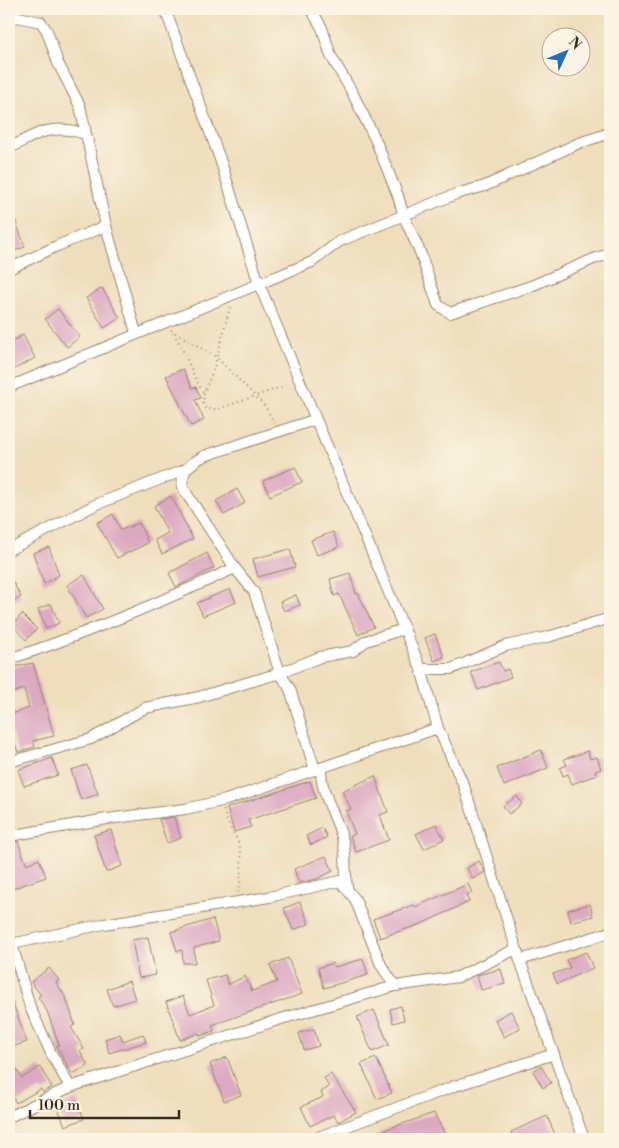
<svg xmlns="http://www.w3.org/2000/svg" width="619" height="1148" viewBox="0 0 619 1148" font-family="'Libre Bodoni',serif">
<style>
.building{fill:#dba9c2}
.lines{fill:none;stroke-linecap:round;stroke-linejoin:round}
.minor-casing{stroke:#94846d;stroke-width:12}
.path{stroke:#94846d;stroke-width:2;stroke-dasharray:1 4;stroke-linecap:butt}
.minor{stroke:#fff;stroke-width:10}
</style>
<rect width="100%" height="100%" fill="#fcf5e5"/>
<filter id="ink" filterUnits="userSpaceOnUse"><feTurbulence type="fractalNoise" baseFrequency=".02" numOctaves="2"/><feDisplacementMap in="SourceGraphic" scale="10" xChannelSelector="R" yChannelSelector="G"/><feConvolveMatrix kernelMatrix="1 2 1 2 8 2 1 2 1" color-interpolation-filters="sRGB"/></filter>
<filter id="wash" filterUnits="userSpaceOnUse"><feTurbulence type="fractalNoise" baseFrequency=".0096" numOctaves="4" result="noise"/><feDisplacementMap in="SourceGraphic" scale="20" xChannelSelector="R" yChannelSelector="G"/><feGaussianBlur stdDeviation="1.12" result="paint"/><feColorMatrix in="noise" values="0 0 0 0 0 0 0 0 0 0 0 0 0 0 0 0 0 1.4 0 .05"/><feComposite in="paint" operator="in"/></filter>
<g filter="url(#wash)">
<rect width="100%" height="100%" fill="#eedebc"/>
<g id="blocks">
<!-- building -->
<g class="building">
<path d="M15,219L25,247L11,252L9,221Z"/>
<path d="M102,288L120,318L104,328L86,298Z"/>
<path d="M58,309L80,337L67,347L45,319Z"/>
<path d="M23,335L35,358L9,372V343Z"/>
<path d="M183,369L192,388L196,387L201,398L195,400L204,420L191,426L166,376Z"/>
<path d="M295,467L302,482L270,496L263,481Z"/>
<path d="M237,489L245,503L224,515L216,501Z"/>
<path d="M171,496L193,539L162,554L155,540L168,533L154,506Z"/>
<path d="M113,514L121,530L139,523L148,543L117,558L97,523Z"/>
<path d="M333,532L339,547L317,555L311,540Z"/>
<path d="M49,547L59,575L44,584L33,553Z"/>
<path d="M290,549L295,567L258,577L253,559Z"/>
<path d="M207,553L214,568L176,587L169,573Z"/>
<path d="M350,573L356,594L358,593L374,627L358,635L339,594L334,596L330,579Z"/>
<path d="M9,575L21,597L9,604Z"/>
<path d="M84,575L103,609L86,618L67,585Z"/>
<path d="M230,589L236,602L203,616L197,603Z"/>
<path d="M296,595L300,605L284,611L280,602Z"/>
<path d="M51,604L59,623L46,629L38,609Z"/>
<path d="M22,614L37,629L26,640L12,625Z"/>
<path d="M435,634L444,657L434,661L425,638Z"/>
<path d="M499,662L503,671L508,669L511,677L478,690L471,672Z"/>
<path d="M33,663L54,736L33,741L35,747L18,752L9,726V715L29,708L24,689L9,694V668Z"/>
<path d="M541,750L548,768L504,786L497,768Z"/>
<path d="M588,751L590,759L597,757L601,769L595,771L596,775L572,784L568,774L563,776L560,768L567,765L564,759Z"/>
<path d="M52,758L58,775L24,786L18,770Z"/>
<path d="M87,765L98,794L81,800L71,770Z"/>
<path d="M375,776L388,812L380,815L389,840L356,852L350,836L355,834L346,811L351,809L342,791Z"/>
<path d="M310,781L316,798L248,820L251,827L234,832L227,808Z"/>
<path d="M517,796L522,804L509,814L503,806Z"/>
<path d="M174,817L181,838L167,843L159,819Z"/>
<path d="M436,824L444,839L424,849L416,834Z"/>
<path d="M322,828L327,837L311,845L306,836Z"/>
<path d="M111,830L122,866L106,872L94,835Z"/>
<path d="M18,841L26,864L39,859L46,877L11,889L9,883V844Z"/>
<path d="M326,856L333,871L317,879L299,883L294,869Z"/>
<path d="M479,861L485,872L473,879L467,868Z"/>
<path d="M468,884L472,893L466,895L469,902L421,924L380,938L373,919L414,905L415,907Z"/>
<path d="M300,902L309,924L293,930L284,908Z"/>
<path d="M590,904L593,916L571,922L568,910Z"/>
<path d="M213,919L219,941L194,948L195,963H183L182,950L177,951L171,932Z"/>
<path d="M148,937L156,975L139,978L132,940Z"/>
<path d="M586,952L593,968L557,984L553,974L570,968L566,960Z"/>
<path d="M288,958L302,994L212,1025L214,1031L200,1036L199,1033L180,1040L166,1002L183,996L190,1014L214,1005L206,980L225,975L228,985L245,976L252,991L277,982L270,965Z"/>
<path d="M363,959L368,975L324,988L318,968L333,963L335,967Z"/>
<path d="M49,968L59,980L56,982L66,998L75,1025L71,1027L84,1049L80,1051L88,1066L72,1074L56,1046L59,1045L47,1011L38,997L41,995L31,982Z"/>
<path d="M501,969L505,984L481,990L477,975Z"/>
<path d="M129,981L135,999L113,1006L107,989Z"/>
<path d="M9,993L27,1042L9,1048Z"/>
<path d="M401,1006L404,1020L393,1023L390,1009Z"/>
<path d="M374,1010L389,1045L372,1052L357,1017Z"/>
<path d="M511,1011L520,1028L504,1037L495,1020Z"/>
<path d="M314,1029L319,1046L304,1050L299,1033Z"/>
<path d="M120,1034L123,1041L143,1034L146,1042L109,1053L105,1039Z"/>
<path d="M227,1057L241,1095L224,1101L210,1064Z"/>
<path d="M376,1058L392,1093L377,1099L361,1064Z"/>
<path d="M14,1065L22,1078L40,1067L52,1087L43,1092L41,1089L16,1103L9,1090V1068Z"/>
<path d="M541,1066L551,1083L543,1088L533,1071Z"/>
<path d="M331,1074L356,1112L338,1122L334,1115L310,1126L301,1107L323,1097L321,1092L329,1087L324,1078Z"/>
<path d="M77,1100L84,1119L65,1126L58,1108Z"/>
<path d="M434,1113L445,1134L433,1139H428L426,1134L412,1139H381L379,1132Z"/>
<path d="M547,1116L557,1139H514L511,1132Z"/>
</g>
</g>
</g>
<g filter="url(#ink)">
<use href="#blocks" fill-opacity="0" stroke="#94846d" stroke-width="1"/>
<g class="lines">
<defs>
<g id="minor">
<path d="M165,9L221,162L259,284L421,669L438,728L464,786L520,960L584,1139"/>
<path d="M311,9L322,28L331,56L352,92L376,141L398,196L404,217L420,252L438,305L450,313L531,286L596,258L610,254"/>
<path d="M9,19L18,17L41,22L47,31L58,63L80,106L106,226L136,333"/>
<path d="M9,149C35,133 54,123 85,134"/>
<path d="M9,269L57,246L106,226"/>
<path d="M9,387L312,262L340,241L456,194L485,186L579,143L610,133"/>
<path d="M9,550L95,505L184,470"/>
<path d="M235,568L183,488C180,470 190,464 204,456L314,420"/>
<path d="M9,659C87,634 161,602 235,568L254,592L280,673L290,689L315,770"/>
<path d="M421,669H451L505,646L548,637L610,618"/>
<path d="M9,762L91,739L145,708L199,697L280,673L320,657L353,651L366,641L404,629"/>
<path d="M321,768C320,795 339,819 344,845C346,859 345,873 347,887"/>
<path d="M9,836L107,819L185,809L226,800L438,728"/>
<path d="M9,934L30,1007L51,1053L70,1087"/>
<path d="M12,944L104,924L269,897L340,881L355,899L381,965L395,986"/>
<path d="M520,960L610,932"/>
<path d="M9,1117L70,1087L281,1019L395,986L458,977L516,949"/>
<path d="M313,1139L455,1086L554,1054"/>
</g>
</defs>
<!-- minor casing -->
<use href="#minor" class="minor-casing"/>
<!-- path -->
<g class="path">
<path d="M230,307L214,368L204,393L203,404L206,409H218L290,384"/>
<path d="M171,330L216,357L264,405L275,424"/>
<path d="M173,333C186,352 191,374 204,393"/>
<path d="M224,810C226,823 233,831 238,842C244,852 241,882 238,893"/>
</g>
<!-- minor -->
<use href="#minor" class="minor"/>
</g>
</g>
<!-- margin -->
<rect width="619" height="1148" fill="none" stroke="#fcf5e5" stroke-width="30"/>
<!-- north arrow -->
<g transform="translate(566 52) rotate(46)"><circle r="24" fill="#fcf5e5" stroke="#afa495"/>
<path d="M0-4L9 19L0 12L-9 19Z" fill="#1f6fb2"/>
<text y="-8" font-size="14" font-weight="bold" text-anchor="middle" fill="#3b2a1e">N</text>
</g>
<!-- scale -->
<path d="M30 1110v8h149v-8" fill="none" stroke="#3b2a1e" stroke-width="2.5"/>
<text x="38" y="1110" font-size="15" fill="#3b2a1e" stroke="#fcf5e5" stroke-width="4" paint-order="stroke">100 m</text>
</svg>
